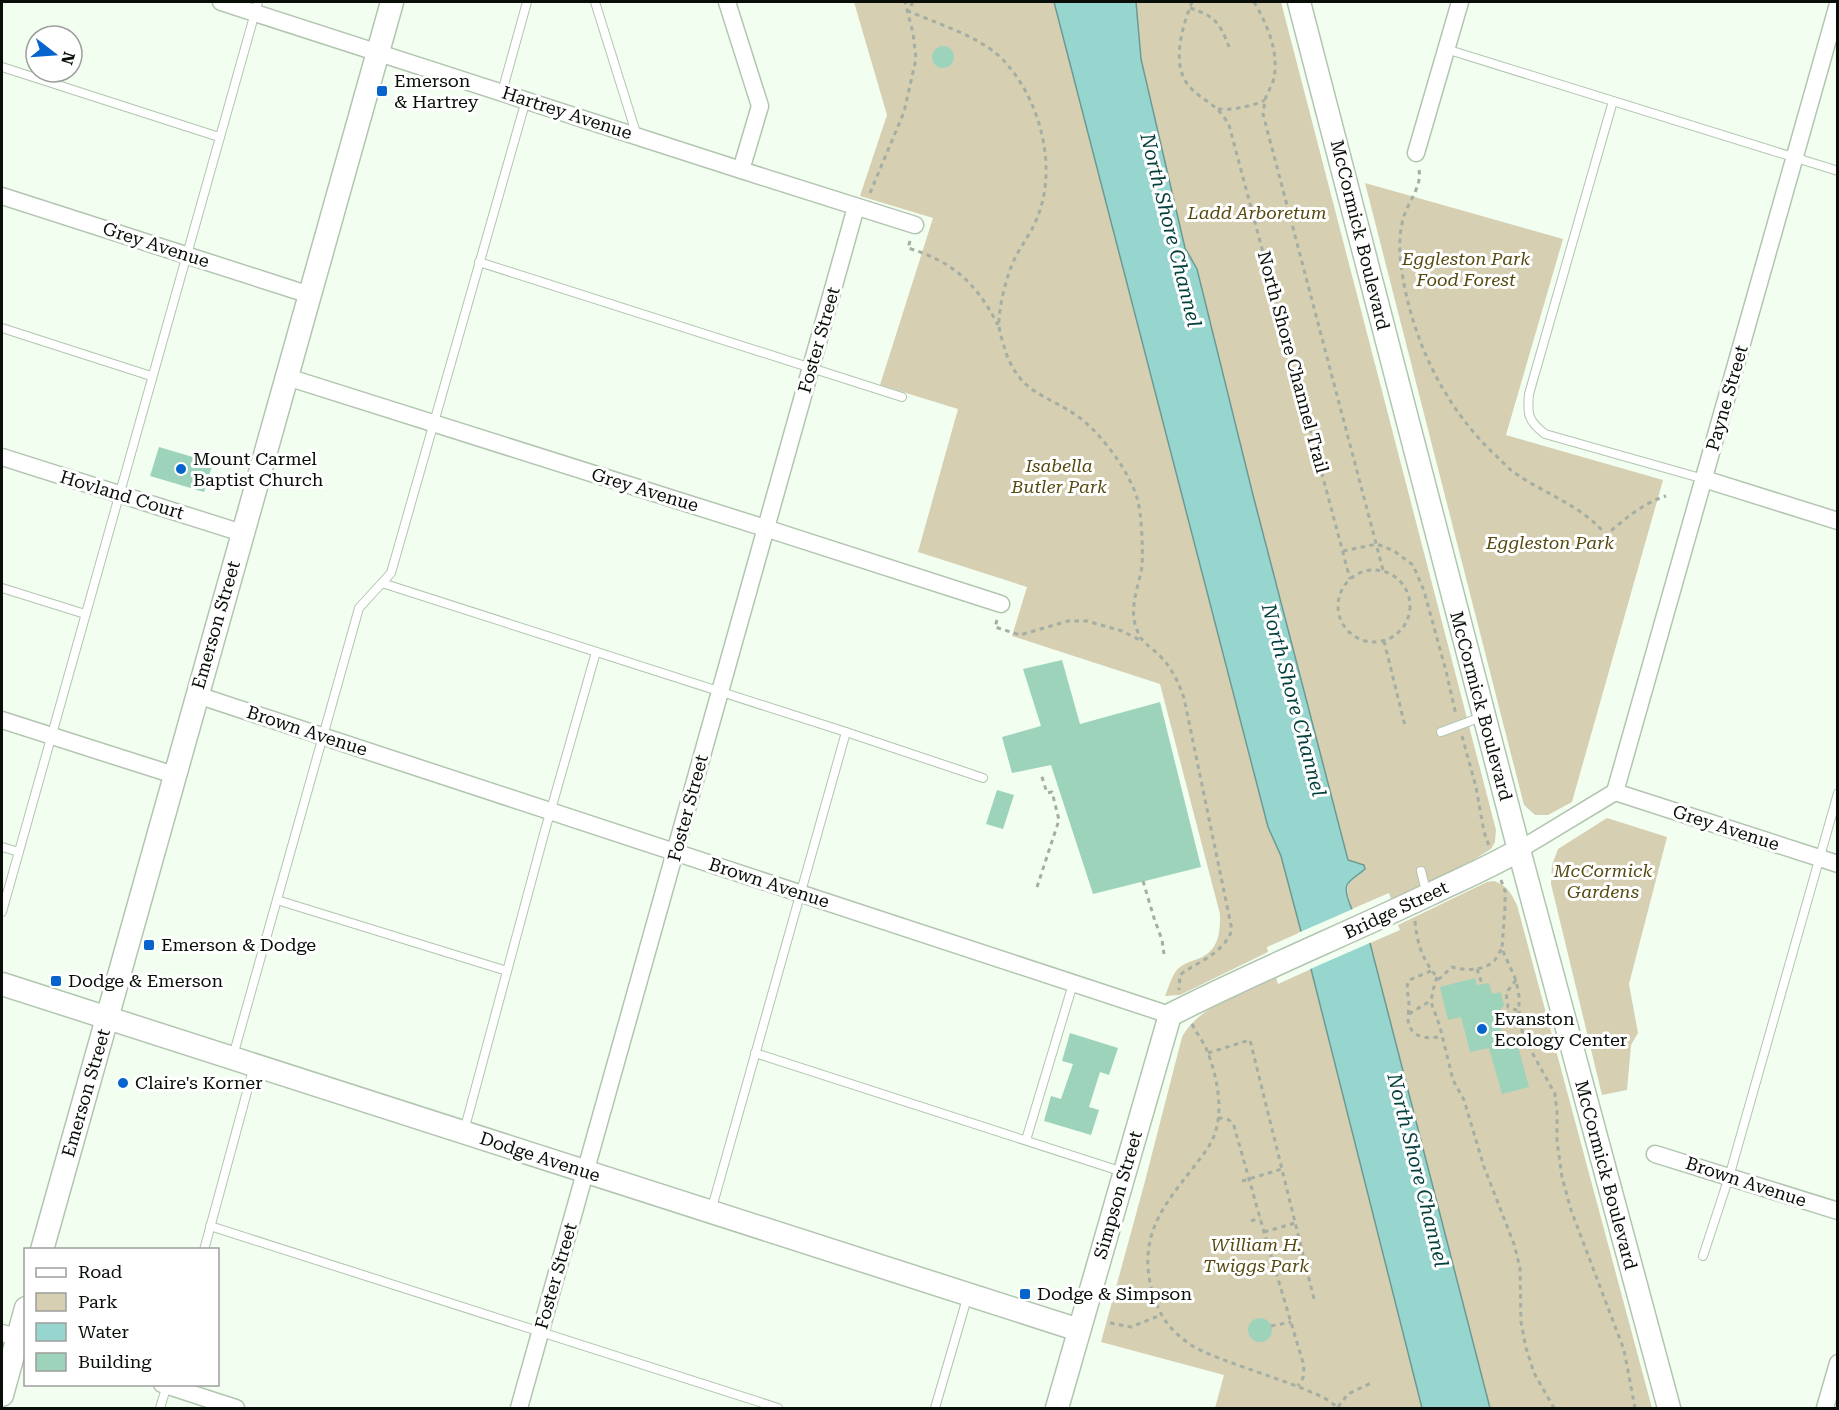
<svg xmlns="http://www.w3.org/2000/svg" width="1839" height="1410" viewBox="0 0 1839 1410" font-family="'Roboto Serif',serif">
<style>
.green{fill:#d6cfb2}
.water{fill:#96d6cf;stroke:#6c9a93;stroke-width:1.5}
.pier{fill:#f2fef0}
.building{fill:#9dd3bb}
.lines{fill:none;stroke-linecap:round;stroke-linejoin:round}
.lane-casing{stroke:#b2c5b0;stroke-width:10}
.street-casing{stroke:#b2c5b0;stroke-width:19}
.secondary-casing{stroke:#b2c5b0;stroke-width:25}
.path{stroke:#a4aea2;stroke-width:3;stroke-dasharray:4.5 4.5;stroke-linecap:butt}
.lane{stroke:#fff;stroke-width:8}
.street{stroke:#fff;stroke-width:16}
.secondary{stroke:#fff;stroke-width:22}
.poi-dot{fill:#0764cd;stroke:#fff;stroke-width:2}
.labels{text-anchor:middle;stroke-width:6;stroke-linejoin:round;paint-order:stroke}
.poi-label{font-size:18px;fill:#090f08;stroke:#fff;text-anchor:start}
.street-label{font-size:18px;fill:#090f08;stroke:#fff}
.park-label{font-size:18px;font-style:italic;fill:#564a10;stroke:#fff}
.water-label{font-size:20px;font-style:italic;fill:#003f3b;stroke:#fff}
</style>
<rect width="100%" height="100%" fill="#f2fef0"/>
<!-- green -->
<g class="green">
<path d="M854,2H1054L1268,827L1281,856L1301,932L1267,947L1268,952L1180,995L1165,996C1169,987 1172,973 1180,967C1188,961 1199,960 1207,954C1220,944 1220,929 1220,914L1160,684L1012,636L1027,587L918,552L958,409L880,385L933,218L860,196L887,115Z"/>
<path d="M1136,2H1281L1496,830L1495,842L1491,849L1457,870L1391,899L1389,893L1352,909C1344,882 1345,887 1365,870L1364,865L1348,861L1253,495L1197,269L1185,248L1141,59Z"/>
<path d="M1365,183L1563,239L1506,435L1663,480L1572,802L1548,815H1535L1524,805Z"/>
<path d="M1607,818L1667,837L1629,984L1638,1033L1631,1045L1627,1090L1602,1095L1551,884L1552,865L1558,849Z"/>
<path d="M1494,881C1507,885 1511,893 1517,905L1652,1408H1490L1370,943L1400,930L1398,925L1487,882Z"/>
<path d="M1311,969L1422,1408H1215L1224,1375L1101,1342L1144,1185L1182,1037C1199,1005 1245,992 1276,977L1278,984Z"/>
</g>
<!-- water -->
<path class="water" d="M1054,2H1136L1141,59L1185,248L1197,269L1253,495L1348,860L1364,865L1365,869C1360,874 1350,879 1347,885C1342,897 1364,932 1370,943L1490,1408H1422L1311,969L1281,856L1268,827Z"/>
<!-- pier -->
<path class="pier" d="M1355,908L1372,942L1308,970L1298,933Z"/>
<!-- building -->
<g class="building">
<circle cx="943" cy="57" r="11"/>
<path d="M159,447L213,463L204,492L150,476Z"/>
<path d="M1062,660L1080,724L1160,702L1201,867L1093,894L1051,765L1012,773L1002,737L1041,726L1023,669Z"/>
<path d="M997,790L1014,795L1003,829L986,824Z"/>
<path d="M1475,978L1477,985L1489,983L1492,994L1501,992L1504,1006L1501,1008L1503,1016L1498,1018L1504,1040L1516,1039L1529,1087L1502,1094L1489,1048L1470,1052L1461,1017L1448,1020L1440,987Z"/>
<path d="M1070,1033L1118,1048L1109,1075L1100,1072L1089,1107L1099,1110L1091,1135L1044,1121L1051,1096L1061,1099L1073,1064L1062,1061Z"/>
<circle cx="1260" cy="1330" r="12"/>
</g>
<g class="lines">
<defs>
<g id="lane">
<path d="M595,2L637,136"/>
<path d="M1446,49L1838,171"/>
<path d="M2,67L219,137"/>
<path d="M502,92L527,2"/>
<path d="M1613,101L1529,394C1527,414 1528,421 1545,434L1704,479"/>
<path d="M479,262L902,397"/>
<path d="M2,328L151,376"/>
<path d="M382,583L846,732L983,778"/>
<path d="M2,588L85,614"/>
<path d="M1441,732L1484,716"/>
<path d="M2,847L19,852"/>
<path d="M1421,871L1427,895"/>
<path d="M277,900L507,971"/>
<path d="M2,912L258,2"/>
<path d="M755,1053L1123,1172"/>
<path d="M233,1056L359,608L391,573L526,100"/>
<path d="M464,1131L544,834L596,652"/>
<path d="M1026,1140L1073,984"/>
<path d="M711,1211L846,732"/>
<path d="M210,1226L778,1408"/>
<path d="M204,1250L254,1066"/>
<path d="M1703,1256L1729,1177L1838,793"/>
<path d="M160,1408L167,1385"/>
<path d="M935,1408L968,1295"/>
</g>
<g id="street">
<path d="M221,2L741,170L915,225"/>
<path d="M727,2L760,106L741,170"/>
<path d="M1416,153L1460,2"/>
<path d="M2,196L310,295"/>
<path d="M287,377L765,528L1001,604"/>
<path d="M2,457L242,533"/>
<path d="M1704,479L1838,521"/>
<path d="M197,695L1170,1015"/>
<path d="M2,720L174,775"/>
<path d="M1615,792L1838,4"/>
<path d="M1615,792L1838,864"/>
<path d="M1519,850L1615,792"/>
<path d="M1655,1154L1838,1211"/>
<path d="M2,1333L26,1340"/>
<path d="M162,1384L236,1408"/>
<path d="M519,1408L856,207"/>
<path d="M1825,1408L1838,1363"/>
</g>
<g id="secondary">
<path d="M1299,2L1519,850L1669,1408"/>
<path d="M2,984L1079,1330"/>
<path d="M42,1250L392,2"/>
<path d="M2,1395L26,1308"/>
<path d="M1057,1408L1170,1015C1254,972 1342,936 1428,895C1459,880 1490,867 1519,850"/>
</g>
</defs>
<!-- lane casing -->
<use href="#lane" class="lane-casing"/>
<!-- street casing -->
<use href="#street" class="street-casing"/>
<!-- secondary casing -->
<use href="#secondary" class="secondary-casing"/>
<!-- path -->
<g class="path">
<path d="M913,2L908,11C936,23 975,35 998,55C1039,93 1059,166 1037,218C1032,232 1022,244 1015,258C1007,274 999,305 999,324C999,332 1003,342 1005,350C1021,396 1046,393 1080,418C1096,430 1116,455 1126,473C1130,481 1135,490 1137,498C1142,514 1143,550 1142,566C1139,585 1130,605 1135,624C1141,645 1149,644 1162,658C1173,670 1179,684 1184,698L1232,930C1222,955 1200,960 1180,975L1179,990"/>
<path d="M1192,2C1183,25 1170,64 1189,86C1197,96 1209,101 1218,110C1222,114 1226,120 1229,125L1350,579"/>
<path d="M1254,2C1267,24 1279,51 1274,78C1272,86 1267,93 1265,100C1264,104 1264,110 1263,114L1383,570"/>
<path d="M1190,8C1215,16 1220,23 1229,47"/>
<path d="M1218,109C1234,110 1250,107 1265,100"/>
<path d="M1419,170C1422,186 1409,201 1404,216C1397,238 1400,263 1404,284C1416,347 1446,407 1492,452C1499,458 1505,465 1512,471C1542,493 1582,505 1606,535C1625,519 1643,503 1666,496"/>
<path d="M870,193L904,112L916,59L913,33L905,2"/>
<path d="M910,241L908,248C954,262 976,283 998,325"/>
<path d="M1343,551L1377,544L1394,551L1413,565L1424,591L1446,671L1456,715"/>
<circle cx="1374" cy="606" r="36"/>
<path d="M997,620L995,627L1020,635L1068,621H1087L1122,631L1140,640"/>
<path d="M1384,641L1405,726"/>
<path d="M1462,736L1476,787L1484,832L1489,846"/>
<path d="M1501,880L1505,891V907L1502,949L1516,980L1519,996V1011L1523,1036L1555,1094L1557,1112V1141L1562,1177L1571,1210L1624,1350L1635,1408"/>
<path d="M1143,881L1154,918L1162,940L1164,954"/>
<path d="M1037,887L1059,820L1052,792L1047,793L1041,774"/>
<path d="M1415,921C1417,944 1423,962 1439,979L1452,967C1465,971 1484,971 1494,961C1497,958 1499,952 1502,949"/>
<path d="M1477,969L1482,984"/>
<path d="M1431,971L1409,980C1405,989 1409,995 1409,1005C1409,1009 1408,1015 1408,1019C1409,1038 1428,1040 1442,1036"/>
<path d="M1437,977L1433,990L1431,1002L1440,1027L1453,1080L1464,1100L1484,1167L1514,1244L1520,1268L1521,1322L1526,1348L1534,1373L1554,1408"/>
<path d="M1516,980L1506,993L1508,1007L1519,1011"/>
<path d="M1409,1014L1430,1001"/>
<path d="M1192,1024C1196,1032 1202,1040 1206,1048C1216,1072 1224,1107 1215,1133C1211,1146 1201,1157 1193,1168C1163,1206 1139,1235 1151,1287C1158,1314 1168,1329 1191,1345C1208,1355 1227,1361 1246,1368C1272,1377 1298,1386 1323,1397L1339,1408"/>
<path d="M1208,1053L1250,1040L1314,1299"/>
<path d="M1218,1118C1226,1118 1230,1119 1234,1126L1264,1232L1304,1366L1303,1378L1298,1386"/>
<path d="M1242,1181L1282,1169"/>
<path d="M1251,1221L1260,1218"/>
<path d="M1264,1232L1295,1223"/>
<path d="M1110,1323L1131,1327L1161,1315"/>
<path d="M1271,1326L1291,1322"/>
<path d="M1338,1407L1348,1394L1371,1383"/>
</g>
<!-- lane -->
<use href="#lane" class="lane"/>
<!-- street -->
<use href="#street" class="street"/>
<!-- secondary -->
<use href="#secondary" class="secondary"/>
</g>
<!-- markers -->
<g class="poi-dot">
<rect x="376" y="85" width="12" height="12" rx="3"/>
<circle cx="181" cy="469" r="6"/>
<rect x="143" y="939" width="12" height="12" rx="3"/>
<rect x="50" y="975" width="12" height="12" rx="3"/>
<circle cx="1482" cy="1029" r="6"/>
<circle cx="123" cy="1083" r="6"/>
<rect x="1019" y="1288" width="12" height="12" rx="3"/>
</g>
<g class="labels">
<!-- poi labels -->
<g class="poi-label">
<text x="394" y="87">Emerson<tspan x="394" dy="21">&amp; Hartrey</tspan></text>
<text x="193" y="465">Mount Carmel<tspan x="193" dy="21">Baptist Church</tspan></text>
<text x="161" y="951">Emerson &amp; Dodge</text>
<text x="68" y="987">Dodge &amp; Emerson</text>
<text x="1494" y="1025">Evanston<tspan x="1494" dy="21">Ecology Center</tspan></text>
<text x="135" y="1089">Claire's Korner</text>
<text x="1037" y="1300">Dodge &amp; Simpson</text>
</g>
<!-- street labels -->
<g class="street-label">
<text transform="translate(567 113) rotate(18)" y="6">Hartrey Avenue</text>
<text transform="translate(1360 235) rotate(76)" y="6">McCormick Boulevard</text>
<text transform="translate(156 245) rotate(18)" y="6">Grey Avenue</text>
<text transform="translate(819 340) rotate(-74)" y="6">Foster Street</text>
<text transform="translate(1293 362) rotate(75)" y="6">North Shore Channel Trail</text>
<text transform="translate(1727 398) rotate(-74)" y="6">Payne Street</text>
<text transform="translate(645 490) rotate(17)" y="6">Grey Avenue</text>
<text transform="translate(122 495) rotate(17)" y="6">Hovland Court</text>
<text transform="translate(216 625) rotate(-74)" y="6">Emerson Street</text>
<text transform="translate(1481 706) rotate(75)" y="6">McCormick Boulevard</text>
<text transform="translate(307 731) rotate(18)" y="6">Brown Avenue</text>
<text transform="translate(688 808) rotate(-75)" y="6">Foster Street</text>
<text transform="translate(1726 828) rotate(18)" y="6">Grey Avenue</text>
<text transform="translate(769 883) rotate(18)" y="6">Brown Avenue</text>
<text transform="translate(1396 910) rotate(-25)" y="6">Bridge Street</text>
<text transform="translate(86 1093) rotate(-74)" y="6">Emerson Street</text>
<text transform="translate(540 1157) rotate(18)" y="6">Dodge Avenue</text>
<text transform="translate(1606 1175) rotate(75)" y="6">McCormick Boulevard</text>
<text transform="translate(1746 1182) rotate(18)" y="6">Brown Avenue</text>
<text transform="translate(1118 1195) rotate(-74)" y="6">Simpson Street</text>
<text transform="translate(556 1276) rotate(-74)" y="6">Foster Street</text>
</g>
<!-- park labels -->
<g class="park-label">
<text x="1257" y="219">Ladd Arboretum</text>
<text x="1466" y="265">Eggleston Park<tspan x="1466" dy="21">Food Forest</tspan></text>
<text x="1059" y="472">Isabella<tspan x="1059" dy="21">Butler Park</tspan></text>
<text x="1550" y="549">Eggleston Park</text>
<text x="1603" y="877">McCormick<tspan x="1603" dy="21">Gardens</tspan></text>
<text x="1256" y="1251">William H.<tspan x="1256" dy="21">Twiggs Park</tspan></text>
</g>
<!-- water labels -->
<g class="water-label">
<text transform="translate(1171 230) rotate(76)" y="7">North Shore Channel</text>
<text transform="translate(1294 700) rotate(75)" y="7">North Shore Channel</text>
<text transform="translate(1418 1170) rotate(76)" y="7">North Shore Channel</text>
</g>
</g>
<!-- border -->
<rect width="1839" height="1410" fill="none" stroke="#090f08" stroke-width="6"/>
<!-- legend -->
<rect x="24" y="1248" width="195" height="138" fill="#ffffff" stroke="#9d9f9c" stroke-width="1.5"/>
<rect x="36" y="1268" width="30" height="9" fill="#ffffff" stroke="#9d9f9c" stroke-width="1.5"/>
<text x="78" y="1278" font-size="18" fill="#090f08">Road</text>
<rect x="36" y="1293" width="30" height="18" fill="#d6cfb2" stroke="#9d9f9c" stroke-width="1.5"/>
<text x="78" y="1308" font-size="18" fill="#090f08">Park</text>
<rect x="36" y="1323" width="30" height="18" fill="#96d6cf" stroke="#9d9f9c" stroke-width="1.5"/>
<text x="78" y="1338" font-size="18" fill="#090f08">Water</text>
<rect x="36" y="1353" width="30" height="18" fill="#9dd3bb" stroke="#9d9f9c" stroke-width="1.5"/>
<text x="78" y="1368" font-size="18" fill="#090f08">Building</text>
<!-- north arrow -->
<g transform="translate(54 54) rotate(107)"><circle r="28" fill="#ffffff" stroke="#9d9f9c" stroke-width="1.5"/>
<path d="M0-4.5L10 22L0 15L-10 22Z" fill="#0764cd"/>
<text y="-9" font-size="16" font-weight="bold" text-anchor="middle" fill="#090f08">N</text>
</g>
</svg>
